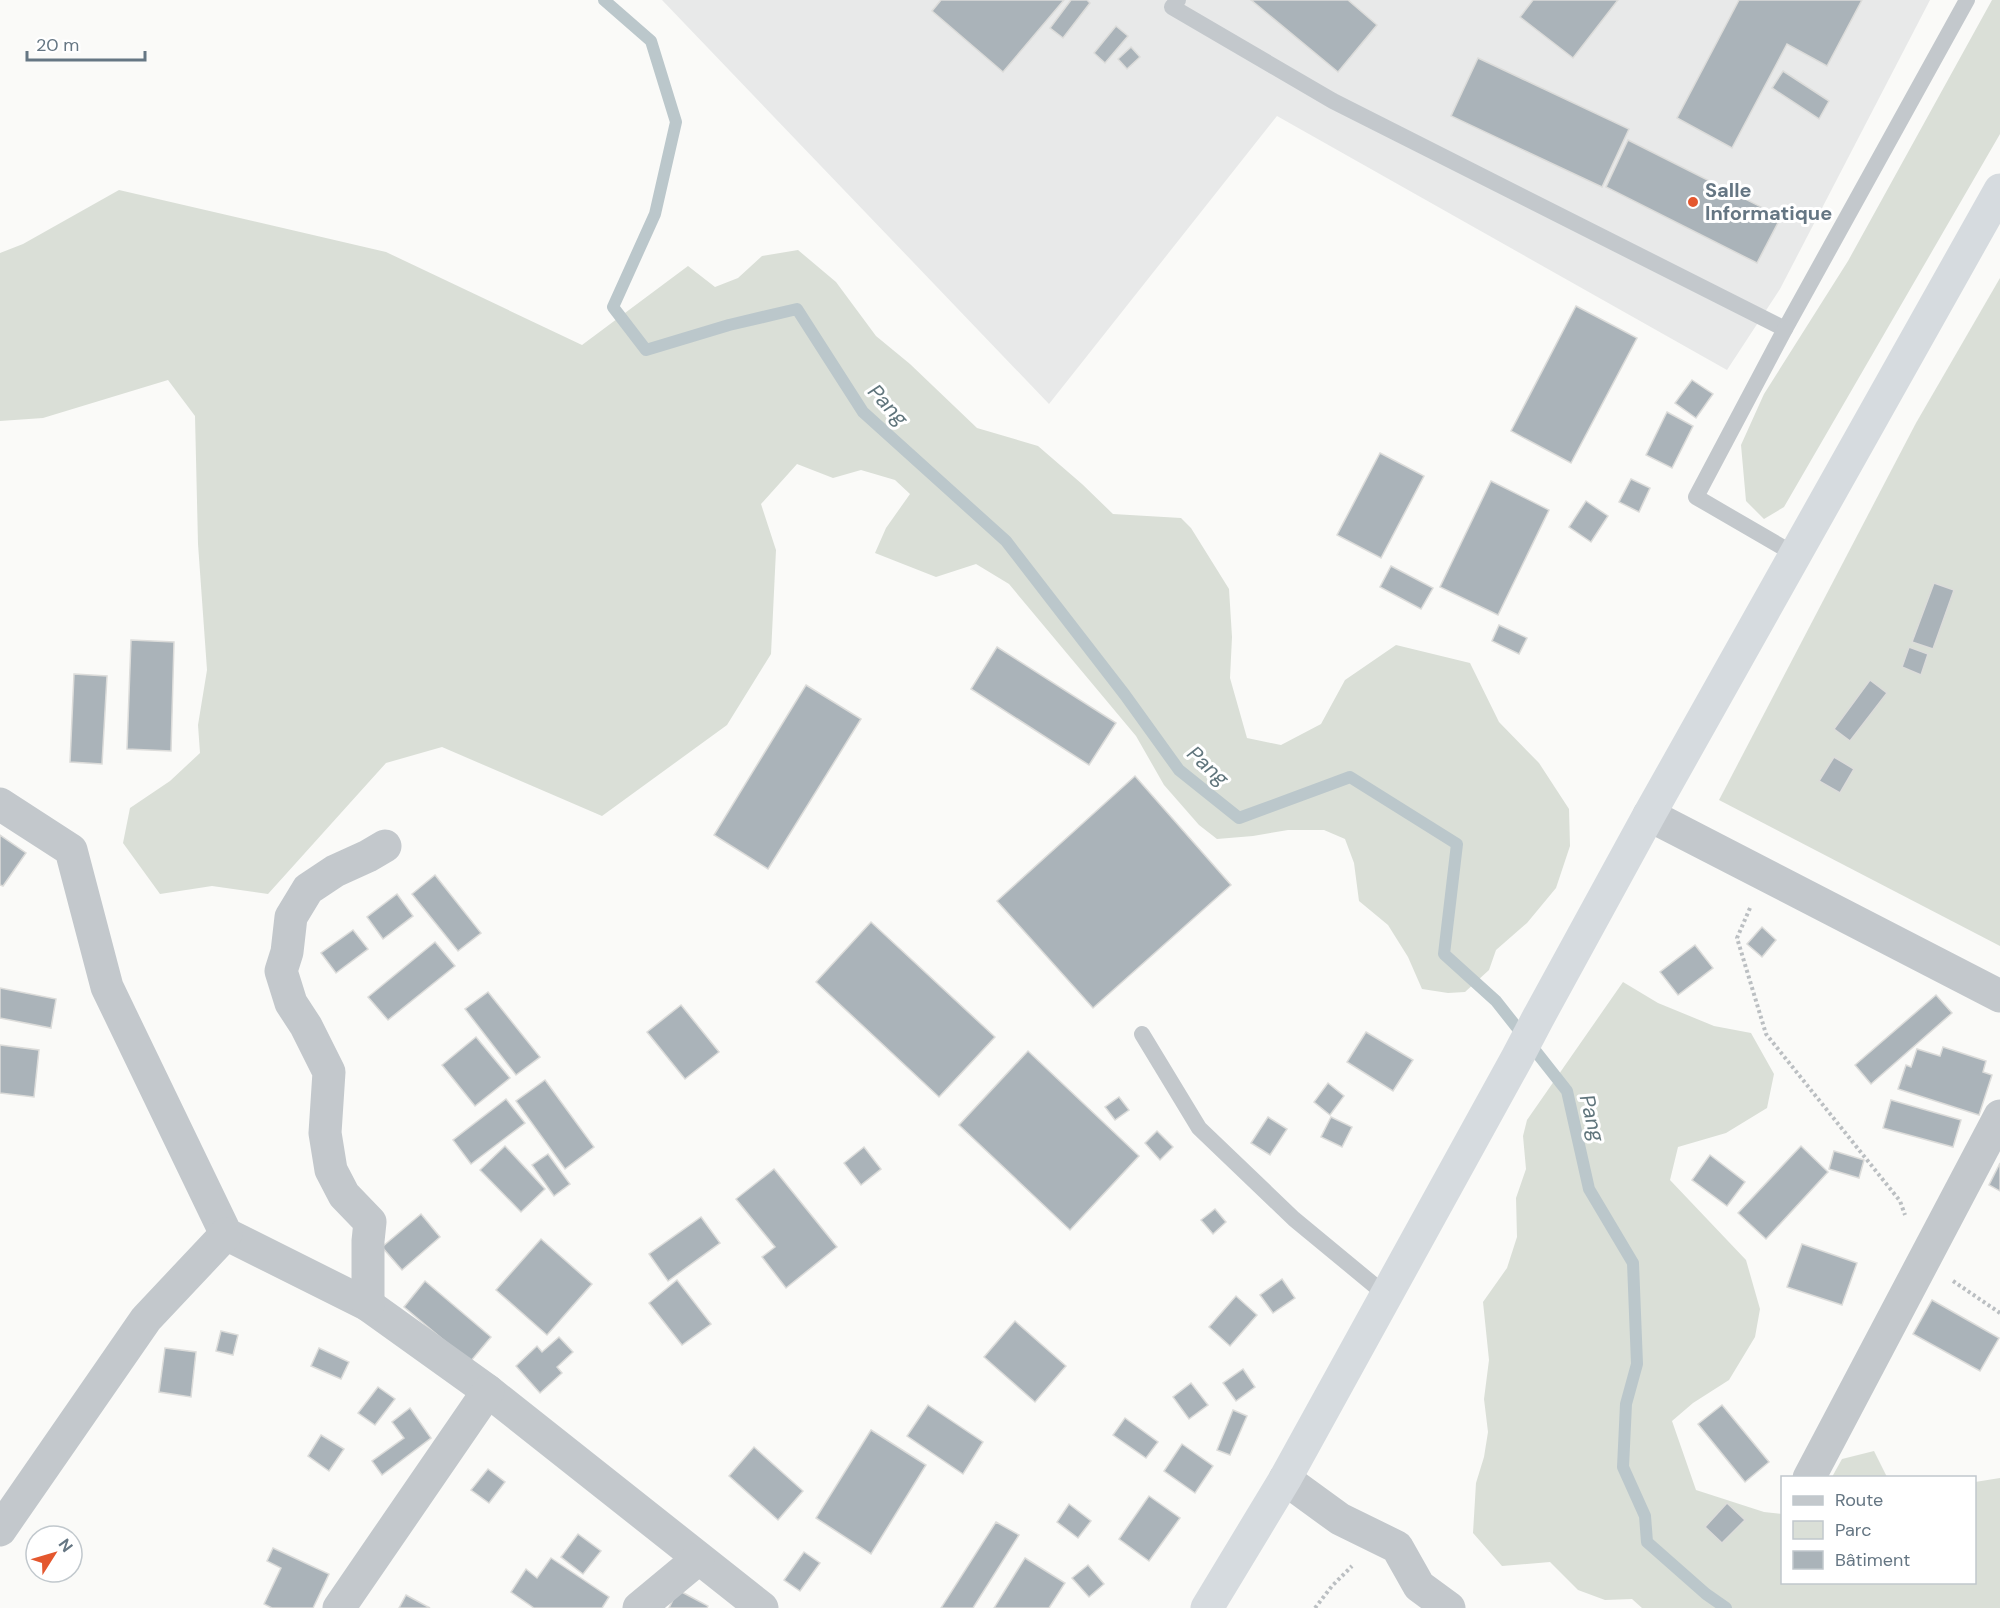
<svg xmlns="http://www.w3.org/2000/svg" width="2000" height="1608" viewBox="0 0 2000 1608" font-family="'DM Sans',sans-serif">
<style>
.built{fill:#e8e9e9}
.green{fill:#dadfd7}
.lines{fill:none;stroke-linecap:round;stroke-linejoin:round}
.stream{stroke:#bbc7cb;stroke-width:12}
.building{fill:#aab3b9;stroke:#dcdcda;stroke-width:1.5}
.path{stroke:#bbbfc2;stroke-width:4;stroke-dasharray:3 3;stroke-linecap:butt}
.lane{stroke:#c3c8cc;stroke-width:16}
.street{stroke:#c3c8cc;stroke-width:33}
.highway{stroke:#d6dbdf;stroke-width:33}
.poi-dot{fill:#e4572e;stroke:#fff;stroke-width:2}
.labels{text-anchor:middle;stroke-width:6;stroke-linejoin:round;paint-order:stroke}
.poi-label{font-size:20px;font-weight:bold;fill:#657683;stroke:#fff;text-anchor:start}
.water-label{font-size:21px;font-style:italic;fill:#60757c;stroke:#fff}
</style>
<rect width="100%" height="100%" fill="#fafaf8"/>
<!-- built -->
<path class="built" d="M662,0H1930L1780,289L1727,370L1277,116L1049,404Z"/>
<!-- green -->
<g class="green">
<path d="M1992,0H2000V134L1784,507L1764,519L1746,501L1741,445L1764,394L1848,261Z"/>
<path d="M119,190L386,252L582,345L688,266L715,287L738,278L762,256L798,250L836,282L876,336L910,364L977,428L1038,446L1082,484L1113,514L1181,518L1191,528L1229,589L1232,637L1230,678L1247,738L1281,745L1321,724L1345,680L1396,645L1470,663L1499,722L1539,763L1569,809L1570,846L1556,888L1527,923L1496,950L1489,970L1465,992L1448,993L1422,989L1408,957L1388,925L1359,901L1354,863L1345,839L1324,830H1288L1253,836L1217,839L1199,825L1164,785L1136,736L1009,584L976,564L936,577L875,553L886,528L910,494L895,480L861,470L833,478L797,464L761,504L776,550L771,654L727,725L602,816L442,747L386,763L268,894L212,886L160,894L123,843L130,808L170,781L200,753L198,725L207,670L198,544L195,416L168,380L43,418L0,421V253L23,244Z"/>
<path d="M2000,278V946L1719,800L1916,423Z"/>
<path d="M1623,982L1658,1003L1714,1026L1751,1033L1774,1074L1767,1108L1726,1133L1678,1147L1670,1180L1746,1260L1760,1309L1755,1337L1729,1380L1693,1403L1672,1421L1696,1490L1764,1512L1782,1514V1582H1974L1975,1482L2000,1478V1608H1642L1632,1599L1605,1600L1578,1590L1550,1562L1502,1566L1473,1533L1476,1483L1484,1457L1488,1432L1484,1399L1489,1360L1483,1302L1507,1268L1517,1237L1516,1198L1526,1169L1523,1136L1527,1120Z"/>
<path d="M1874,1451L1887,1477H1832L1842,1459Z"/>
</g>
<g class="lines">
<!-- stream -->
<path class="stream" d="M604,0L651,41L676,122L655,214L613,307L646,350L729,325L797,309L863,412L1006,541L1125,695L1179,770L1239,818L1350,777L1457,844L1444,954L1496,1001L1567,1091L1589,1189L1633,1263L1637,1364L1626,1404L1623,1467L1645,1516L1647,1542L1706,1594L1726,1608"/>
</g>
<!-- building -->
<g class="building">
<path d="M941,0H1064L1003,72L932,11Z"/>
<path d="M1071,0H1087L1090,3L1063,38L1050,28Z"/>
<path d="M1251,0H1348L1377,25L1338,72Z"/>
<path d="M1533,0H1618L1573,58L1520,17Z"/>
<path d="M1739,0H1862L1827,66L1787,44L1732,148L1677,118Z"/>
<path d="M1116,26L1128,36L1105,63L1094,53Z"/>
<path d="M1131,47L1140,57L1127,69L1118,59Z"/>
<path d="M1478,58L1629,129L1602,187L1451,116Z"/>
<path d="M1783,71L1829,101L1819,119L1772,88Z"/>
<path d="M1628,140L1781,217L1757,263L1606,187Z"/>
<path d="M1576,306L1637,338L1571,463L1511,431Z"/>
<path d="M1692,380L1713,394L1696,418L1675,403Z"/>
<path d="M1667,412L1693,426L1672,468L1646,455Z"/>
<path d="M1380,453L1424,476L1381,558L1337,535Z"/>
<path d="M1631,479L1650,488L1639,512L1619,502Z"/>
<path d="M1491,481L1549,510L1498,615L1440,587Z"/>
<path d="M1586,501L1608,516L1591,542L1569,527Z"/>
<path d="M1391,566L1433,588L1421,609L1380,587Z"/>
<path d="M1934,583L1954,590L1933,649L1912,642Z"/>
<path d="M1499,625L1527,638L1519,654L1492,641Z"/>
<path d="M131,640L174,642L171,751L127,749Z"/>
<path d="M997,647L1116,723L1089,765L971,689Z"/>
<path d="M1909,647L1928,654L1921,675L1902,667Z"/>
<path d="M74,674L107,676L102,764L70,762Z"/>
<path d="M1870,680L1887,693L1850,741L1834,729Z"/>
<path d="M806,685L861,719L768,869L714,835Z"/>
<path d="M1834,757L1854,769L1840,793L1819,781Z"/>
<path d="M1135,776L1231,885L1093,1008L997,901Z"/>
<path d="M0,835L26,853L3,886L0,885Z"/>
<path d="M435,875L481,933L458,951L412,894Z"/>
<path d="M397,894L413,916L383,939L367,917Z"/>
<path d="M871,922L995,1037L939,1097L816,982Z"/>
<path d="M1762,927L1776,940L1762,957L1747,944Z"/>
<path d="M353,930L368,949L336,973L321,953Z"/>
<path d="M435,942L455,966L388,1020L368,997Z"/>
<path d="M1695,945L1713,968L1678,995L1660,972Z"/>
<path d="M0,988L56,999L51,1028L0,1018Z"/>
<path d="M488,992L540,1057L516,1075L465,1009Z"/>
<path d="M1936,995L1952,1013L1871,1084L1855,1065Z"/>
<path d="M681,1005L719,1052L685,1079L647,1032Z"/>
<path d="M1366,1032L1413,1060L1393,1091L1347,1062Z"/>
<path d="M476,1037L510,1078L475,1106L442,1065Z"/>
<path d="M0,1045L39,1050L34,1097L0,1093Z"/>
<path d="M1943,1047L1986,1061L1983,1072L1992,1075L1979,1115L1898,1089L1906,1065L1911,1067L1917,1049L1940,1056Z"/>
<path d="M1028,1051L1139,1156L1070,1230L959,1125Z"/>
<path d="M545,1080L594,1147L565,1169L516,1101Z"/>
<path d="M1328,1083L1344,1096L1330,1115L1314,1102Z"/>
<path d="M1119,1097L1129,1110L1115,1120L1105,1107Z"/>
<path d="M506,1099L525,1123L471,1164L453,1140Z"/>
<path d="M1891,1100L1961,1120L1953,1147L1883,1128Z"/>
<path d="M1268,1117L1287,1129L1270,1155L1251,1143Z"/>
<path d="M1331,1117L1352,1127L1342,1147L1321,1137Z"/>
<path d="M1157,1131L1173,1147L1160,1160L1145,1143Z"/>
<path d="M505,1146L545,1189L521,1212L480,1170Z"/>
<path d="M1801,1146L1828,1172L1766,1239L1738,1213Z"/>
<path d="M864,1147L881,1169L861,1185L844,1163Z"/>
<path d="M1834,1151L1864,1160L1859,1178L1829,1169Z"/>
<path d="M548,1154L570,1184L554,1196L532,1165Z"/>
<path d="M1710,1155L1745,1182L1727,1206L1692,1180Z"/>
<path d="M2000,1163V1191L1989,1185Z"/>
<path d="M774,1169L837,1247L786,1288L762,1257L775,1247L736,1199Z"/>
<path d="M1215,1209L1226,1222L1213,1234L1201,1220Z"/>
<path d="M421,1214L440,1237L402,1270L382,1247Z"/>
<path d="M701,1217L720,1243L668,1281L649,1254Z"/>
<path d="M541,1239L592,1284L547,1335L496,1290Z"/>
<path d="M1802,1244L1857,1263L1842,1305L1787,1287Z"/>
<path d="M1282,1279L1295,1298L1273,1313L1260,1295Z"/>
<path d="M677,1280L711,1324L682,1345L649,1303Z"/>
<path d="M425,1281L491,1337L470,1362L404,1307Z"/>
<path d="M1236,1296L1257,1315L1230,1346L1209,1327Z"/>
<path d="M1932,1300L1999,1338L1980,1371L1913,1334Z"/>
<path d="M1015,1321L1066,1366L1035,1402L984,1357Z"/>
<path d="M221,1331L238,1335L233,1355L216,1351Z"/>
<path d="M559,1337L573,1352L557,1367L562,1373L540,1393L516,1366L537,1346L542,1352Z"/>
<path d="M165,1348L196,1352L191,1397L159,1392Z"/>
<path d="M319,1348L349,1362L341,1379L311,1366Z"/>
<path d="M1243,1369L1255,1387L1236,1401L1223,1383Z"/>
<path d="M1191,1383L1208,1405L1189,1419L1173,1397Z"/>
<path d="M378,1387L395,1399L375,1425L358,1413Z"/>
<path d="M928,1405L983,1442L963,1474L907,1436Z"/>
<path d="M1722,1405L1769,1462L1745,1482L1698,1424Z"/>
<path d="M410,1408L431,1438L382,1475L372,1461L404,1438L392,1422Z"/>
<path d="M1233,1410L1247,1416L1230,1455L1217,1450Z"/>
<path d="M1125,1418L1158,1442L1146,1458L1113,1435Z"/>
<path d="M871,1430L926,1465L871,1554L816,1518Z"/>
<path d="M321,1435L344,1449L329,1471L308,1456Z"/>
<path d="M1182,1444L1213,1466L1195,1493L1164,1471Z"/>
<path d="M754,1447L803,1491L778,1520L729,1476Z"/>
<path d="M488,1469L505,1482L489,1503L471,1490Z"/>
<path d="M1149,1496L1180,1518L1149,1561L1119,1539Z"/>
<path d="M1727,1503L1745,1520L1722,1543L1705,1527Z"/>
<path d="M1069,1504L1091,1521L1078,1538L1057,1522Z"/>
<path d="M996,1522L1019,1535L973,1608H941Z"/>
<path d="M578,1534L601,1551L583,1574L561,1557Z"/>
<path d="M273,1548L329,1574L313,1608H272L264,1604L281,1568L267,1561Z"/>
<path d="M804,1552L820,1563L800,1591L784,1580Z"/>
<path d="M551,1558L609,1597L602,1608H534L511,1592L526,1569L537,1578Z"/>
<path d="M1025,1558L1065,1583L1049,1608H994Z"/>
<path d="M1088,1565L1104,1584L1089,1597L1072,1578Z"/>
<path d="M678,1590L708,1606L707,1608H669Z"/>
<path d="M406,1595L430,1608H399Z"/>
</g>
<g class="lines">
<!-- path -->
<g class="path">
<path d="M1750,908L1737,938L1766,1034L1900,1201L1905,1215"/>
<path d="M1953,1281L2000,1313"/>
<path d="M1315,1608L1332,1586L1352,1566"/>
</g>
<!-- lane -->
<g class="lane">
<path d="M1178,0L1172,7L1333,101L1785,329"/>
<path d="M1794,554L1696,497L1785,329L1967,0"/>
<path d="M1142,1034L1199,1128L1294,1219L1386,1295"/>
</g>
<!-- street -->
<g class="street">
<path d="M0,804L71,850L107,987L226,1234L368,1305L488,1391L762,1608"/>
<path d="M1649,815L2000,996"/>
<path d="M368,1305V1241L370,1222L344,1195L331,1170L325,1133L329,1072L306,1026L291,1003L281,971L287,952L291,917L308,889L335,871L368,856L385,846"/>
<path d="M1809,1478L2000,1116"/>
<path d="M1285,1479L1340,1519L1397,1547L1419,1586L1449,1608"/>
<path d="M0,1530L146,1319L226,1234"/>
<path d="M339,1608L488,1391"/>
<path d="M639,1608L698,1559"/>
</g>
<!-- highway -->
<path class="highway" d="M1207,1608L1285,1479L1517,1058L1538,1018L1649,815L2000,190"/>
</g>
<!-- markers -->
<circle class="poi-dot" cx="1693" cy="202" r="6"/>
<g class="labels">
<!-- poi labels -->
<g class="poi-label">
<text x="1705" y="197">Salle<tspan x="1705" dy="23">Informatique</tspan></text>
</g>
<!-- water labels -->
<g class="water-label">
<text transform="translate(888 405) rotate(47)" y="7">Pang</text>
<text transform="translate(1208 766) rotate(42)" y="7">Pang</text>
<text transform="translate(1592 1118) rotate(76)" y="7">Pang</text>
</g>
</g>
<!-- legend -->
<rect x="1781" y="1476" width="195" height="108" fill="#ffffff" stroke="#c1c8cd" stroke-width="1.5"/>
<rect x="1793" y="1496" width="30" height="9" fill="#c3c8cc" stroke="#c1c8cd" stroke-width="1.5"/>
<text x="1835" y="1506" font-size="18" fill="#657683">Route</text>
<rect x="1793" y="1521" width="30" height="18" fill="#dadfd7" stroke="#c1c8cd" stroke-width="1.5"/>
<text x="1835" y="1536" font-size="18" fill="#657683">Parc</text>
<rect x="1793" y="1551" width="30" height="18" fill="#aab3b9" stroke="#c1c8cd" stroke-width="1.5"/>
<text x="1835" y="1566" font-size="18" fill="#657683">Bâtiment</text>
<!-- north arrow -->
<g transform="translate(54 1554) rotate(53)"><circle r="28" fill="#ffffff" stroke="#c1c8cd" stroke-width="1.5"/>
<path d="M0-4.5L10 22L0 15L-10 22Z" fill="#e4572e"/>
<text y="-9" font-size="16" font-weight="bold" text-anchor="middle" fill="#657683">N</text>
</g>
<!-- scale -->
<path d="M27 51v9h118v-9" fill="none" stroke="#657683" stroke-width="3"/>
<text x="36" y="51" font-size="18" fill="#657683" stroke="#ffffff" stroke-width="4.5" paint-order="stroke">20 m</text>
</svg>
